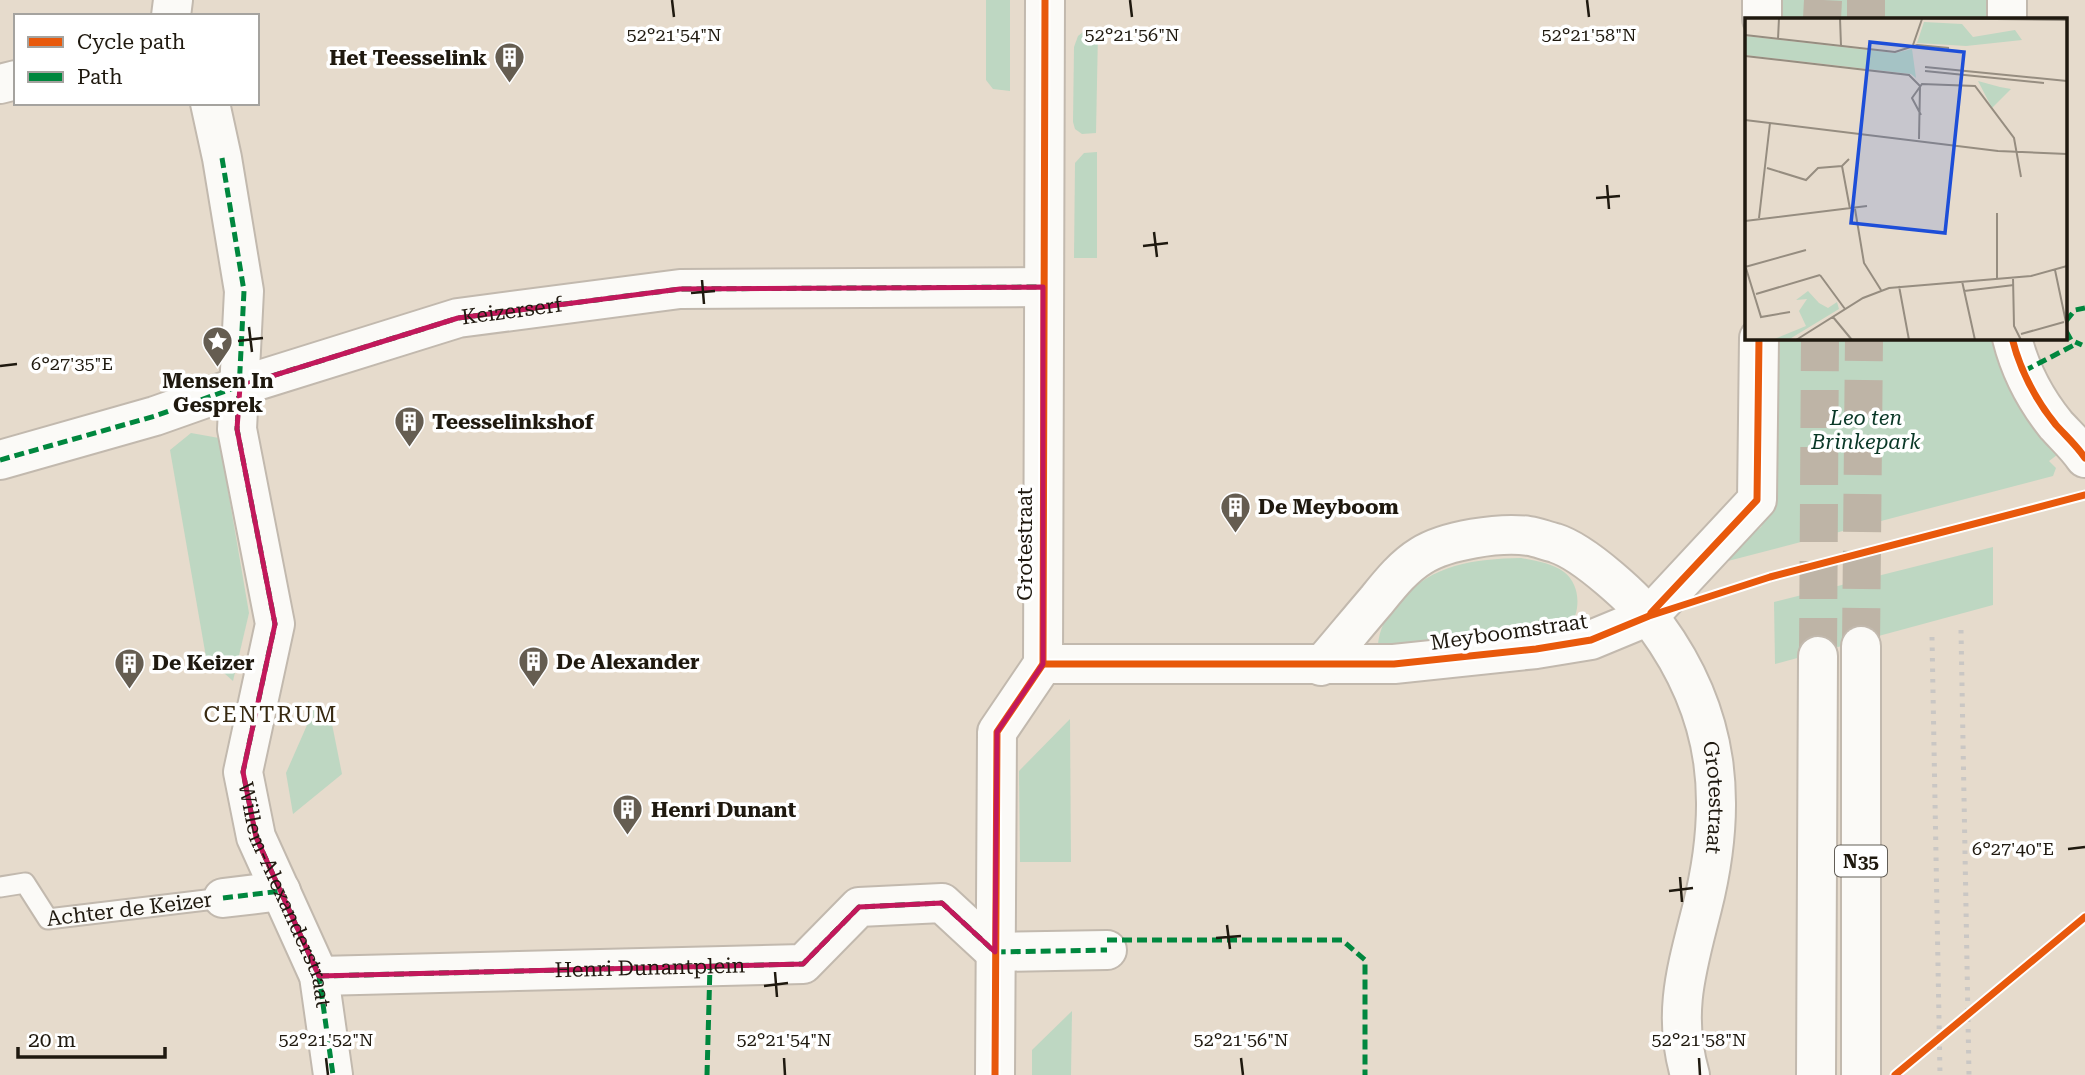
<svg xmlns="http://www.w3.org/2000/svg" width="2085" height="1075" viewBox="0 0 2085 1075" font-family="'Roboto Serif',serif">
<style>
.green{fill:#bed7c2}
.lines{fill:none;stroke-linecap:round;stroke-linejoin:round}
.primary-tunnel{stroke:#beb4a6;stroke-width:38;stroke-dasharray:38 19;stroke-linecap:butt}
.lane-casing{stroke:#c2b9ae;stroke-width:23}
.street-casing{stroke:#c2b9ae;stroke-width:42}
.primary-casing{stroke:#c2b9ae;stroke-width:42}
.lane{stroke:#fbfaf7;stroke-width:19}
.street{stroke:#fbfaf7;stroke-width:38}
.primary{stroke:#fbfaf7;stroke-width:38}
.rail{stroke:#cac7c4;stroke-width:5;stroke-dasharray:3.5 7;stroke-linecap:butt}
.quiet{stroke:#00873e;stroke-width:5;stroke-dasharray:10 5;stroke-linecap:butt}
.cycleway-casing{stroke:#fff;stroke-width:11}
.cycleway{stroke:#e8590c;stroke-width:7}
.marked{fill:none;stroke:#c2185b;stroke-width:5;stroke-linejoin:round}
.ticks{fill:none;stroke:#1f190f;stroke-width:2.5}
.labels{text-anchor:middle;stroke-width:7;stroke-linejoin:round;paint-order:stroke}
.shield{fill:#fff;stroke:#625e57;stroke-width:2}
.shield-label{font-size:19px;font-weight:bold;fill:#1f190f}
.poi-label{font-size:21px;font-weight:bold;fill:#1f190f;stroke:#fff;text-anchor:start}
.street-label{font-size:21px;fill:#1f190f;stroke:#fff}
.park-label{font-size:21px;font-style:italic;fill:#0a3827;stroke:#fff}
.neighbourhood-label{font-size:23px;letter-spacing:2px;fill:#382a12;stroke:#fff}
.inset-road{fill:none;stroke:#968d80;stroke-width:2}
.view{fill:#1d4ed8;fill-opacity:0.15;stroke:#1d4ed8;stroke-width:3.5}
.inset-edge{fill:none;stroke:#1f190f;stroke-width:3.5}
.ticks-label{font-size:18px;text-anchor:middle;fill:#1f190f;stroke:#fff;stroke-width:7;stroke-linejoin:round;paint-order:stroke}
</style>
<rect width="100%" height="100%" fill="#e6dbcc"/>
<!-- green -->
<g class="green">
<path d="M986,0H1010V91L993,89L986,80Z"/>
<rect x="1776" y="0" width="218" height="19"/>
<path d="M1083,32H1098L1096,133L1082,134L1075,129L1073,122L1074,47L1078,36Z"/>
<path d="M1097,152V258H1074L1075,163L1084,153Z"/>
<path d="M1774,338H1996L2061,452L2049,461L2056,468L2053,476L1728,561L1726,556L1761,527L1768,515Z"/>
<path d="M191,433L219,438L249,613L233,681L206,657L170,450Z"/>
<path d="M1993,547V605L1775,664L1774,602Z"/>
<path d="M1521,558C1535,561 1552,563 1564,572C1581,585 1581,612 1569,627L1382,651L1378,644C1381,623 1387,617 1400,601C1432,564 1474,559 1521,558Z"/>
<path d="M308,701L331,719L342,774L293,814L286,773L311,716Z"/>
<path d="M1070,719L1071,862H1020L1019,771Z"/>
<path d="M1072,1011L1071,1075H1032V1050Z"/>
</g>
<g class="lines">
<!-- primary-tunnel -->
<g class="primary-tunnel">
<path d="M1822,19L1823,0"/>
<path d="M1866,19V0"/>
<path d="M1861,646L1864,338"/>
<path d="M1818,656L1820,338"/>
</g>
<defs>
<g id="lane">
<path id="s1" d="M0,887L25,883L48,919L223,898"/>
</g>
<g id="street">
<path d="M171,16L173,0"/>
<path d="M1762,19V0"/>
<path d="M2007,19V0"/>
<path d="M0,84L16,80"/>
<path id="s2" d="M210,103L222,158L244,291L237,429L275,624L243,772L256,837L319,976L333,1075"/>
<path d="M2012,338C2020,370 2035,399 2056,425C2066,436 2077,446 2085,458"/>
<path d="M0,460L155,416L240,386L458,318L680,289L1043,287"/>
<path d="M1043,664H1394L1536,649L1591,640L1649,616L1757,500L1759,338"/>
<path id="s3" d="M1321,666C1340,644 1358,622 1376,601C1389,585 1403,567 1421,556C1446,540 1500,532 1529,536C1537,537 1546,541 1555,543C1584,552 1638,601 1656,626C1721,715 1728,804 1702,908C1687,968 1672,1013 1690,1075"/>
<path d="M223,898L281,891"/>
<path id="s4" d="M319,976L803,964L859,907L942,903L995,952L1107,950"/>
<path d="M995,1075L997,732L1043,664L1045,0"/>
</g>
<g id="primary">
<path d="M1816,1075L1818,656"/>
<path d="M1861,1075V646"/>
</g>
</defs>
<!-- lane casing -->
<use href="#lane" class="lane-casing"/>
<!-- street casing -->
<use href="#street" class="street-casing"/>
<!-- primary casing -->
<use href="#primary" class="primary-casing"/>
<!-- lane -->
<use href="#lane" class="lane"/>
<!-- street -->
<use href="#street" class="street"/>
<!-- primary -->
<use href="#primary" class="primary"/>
<!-- rail -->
<g class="rail">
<path d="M1961,630L1969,1075"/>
<path d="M1932,637L1940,1075"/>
</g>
<!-- quiet -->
<g class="quiet">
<path d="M222,158L244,291L237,429L275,624L243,772L256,837L319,976L333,1075"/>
<path d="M2066,321L2075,310L2085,308"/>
<path d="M2066,331L2071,340L2082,345"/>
<path d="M2024,371L2076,344"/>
<path id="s5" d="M0,460L155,416L240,386L458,318L680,289L1043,287V295"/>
<path d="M223,898L281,891"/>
<path d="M1107,940H1342L1365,960V1075"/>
<path d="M319,976L803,964L859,907L942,903L995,952L1107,950"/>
<path d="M707,1075L710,966"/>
</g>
<defs>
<g id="cycleway">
<path d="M2012,338C2020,370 2035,399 2056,425C2066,436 2077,446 2085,458"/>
<path d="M1651,613L1757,500L1759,338"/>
<path d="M1043,664H1394L1536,649L1591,640L1649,616L1770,577L2085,495"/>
<path d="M995,1075L997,732L1043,664L1045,0"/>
<path d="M1895,1075L2085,917"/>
</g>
</defs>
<!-- cycleway casing -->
<use href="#cycleway" class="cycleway-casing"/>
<!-- cycleway -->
<use href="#cycleway" class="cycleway"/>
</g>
<!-- marked area -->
<path class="marked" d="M1043,287V664L997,732L995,952L942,903L859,907L803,964L319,976L256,837L243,772L275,624L237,429L240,386L458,318L680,289Z"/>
<!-- ticks -->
<path class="ticks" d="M672,0L674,17M1130,0L1132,17M1587,0L1589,17M1607,185L1609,209M1596,198L1620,196M1154,232L1157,257M1143,246L1168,243M702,280L704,304M691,293L715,291M249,327L252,352M238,341L263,338M0,366L17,364M2068,849L2085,847M1680,877L1682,902M1669,891L1693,888M1227,925L1230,949M1216,938L1241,936M775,972L777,997M764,986L788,983M326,1058L328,1075M784,1058L785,1075M1241,1058L1243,1075M1699,1058L1700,1075"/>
<!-- icons -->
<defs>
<symbol id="building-pin" viewBox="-11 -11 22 30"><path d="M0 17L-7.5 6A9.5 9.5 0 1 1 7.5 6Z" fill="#655d51" stroke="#fff"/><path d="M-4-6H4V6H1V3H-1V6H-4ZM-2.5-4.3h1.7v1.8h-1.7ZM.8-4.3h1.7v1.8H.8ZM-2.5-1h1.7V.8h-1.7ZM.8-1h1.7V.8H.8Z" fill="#fff"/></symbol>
<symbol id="sight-pin" viewBox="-11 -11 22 30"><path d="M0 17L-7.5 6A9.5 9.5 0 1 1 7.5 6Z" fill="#655d51" stroke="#fff"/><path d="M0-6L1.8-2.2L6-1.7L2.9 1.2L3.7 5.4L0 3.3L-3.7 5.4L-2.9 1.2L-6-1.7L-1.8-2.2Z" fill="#fff"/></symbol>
</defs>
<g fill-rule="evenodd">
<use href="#building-pin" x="492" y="40" width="35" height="47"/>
<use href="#sight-pin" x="200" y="324" width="35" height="47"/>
<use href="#building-pin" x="392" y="404" width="35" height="47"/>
<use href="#building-pin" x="1218" y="490" width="35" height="47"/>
<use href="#building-pin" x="516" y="644" width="35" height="47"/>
<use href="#building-pin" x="112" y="646" width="35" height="47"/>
<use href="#building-pin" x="610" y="792" width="35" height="47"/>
</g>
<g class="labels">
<!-- shield labels -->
<rect class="shield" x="1835" y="845.5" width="52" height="31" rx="5"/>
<g class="shield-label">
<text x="1861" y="868">N35</text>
</g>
<!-- poi labels -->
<g class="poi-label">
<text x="487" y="65" text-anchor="end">Het Teesselink</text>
<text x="218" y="388" text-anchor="middle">Mensen In<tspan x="218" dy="24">Gesprek</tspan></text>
<text x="432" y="429">Teesselinkshof</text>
<text x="1258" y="514">De Meyboom</text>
<text x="556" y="669">De Alexander</text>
<text x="152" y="670">De Keizer</text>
<text x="651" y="817">Henri Dunant</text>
</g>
<!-- street labels -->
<g class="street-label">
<text dy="7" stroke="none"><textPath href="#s5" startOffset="534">Keizerserf</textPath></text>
<text transform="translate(1025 544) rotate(-90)" y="7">Grotestraat</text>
<text transform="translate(1509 632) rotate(-8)" y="7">Meyboomstraat</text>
<text dy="7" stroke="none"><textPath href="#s3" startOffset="604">Grotestraat</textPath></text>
<text dy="7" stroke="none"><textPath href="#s2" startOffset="810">Willem-Alexanderstraat</textPath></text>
<text dy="7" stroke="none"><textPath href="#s1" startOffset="150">Achter de Keizer</textPath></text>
<text dy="7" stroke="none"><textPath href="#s4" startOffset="331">Henri Dunantplein</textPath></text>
</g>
<!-- park labels -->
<g class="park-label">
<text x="1866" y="425">Leo ten<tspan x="1866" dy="24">Brinkepark</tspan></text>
</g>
<!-- neighbourhood labels -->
<g class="neighbourhood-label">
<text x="271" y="722">CENTRUM</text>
</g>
</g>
<!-- overview -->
<g transform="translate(1745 18)">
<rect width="322" height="322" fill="#e6dbcc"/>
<path d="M179,4L217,6L228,19L270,12L277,22L221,28L172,25ZM0,18L150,35L167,31L171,60L166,56L0,37ZM233,63L255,69L266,71L247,90ZM63,273L74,285L83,290L92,284L94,291L43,322H27L61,308L54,293L62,281L51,282Z" fill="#bed7c2"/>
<path class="inset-road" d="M95,0L96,28M175,0L322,2M0,17L150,34L172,27L204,30M33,21L34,0M168,27L177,1M0,38L164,57L175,68M180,49L322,63M180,53L299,65M176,97L167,80L177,66L230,68L269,120L276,159M0,102L253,133L322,136M174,121L175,68M97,148L105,191M22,150L61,162L73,150L97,148L104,141M110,191L119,245L136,272M252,195V260M14,200L25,105M0,203L122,188M0,247L16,299L45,294M0,249L61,232M310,252L322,309M75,257L100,291M268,259L269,308L276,322M217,263L230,322M154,268L164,322M219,273L269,267M11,276L75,257M88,299L107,322M276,316L319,304M51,322L118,280L144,270L286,258L322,248"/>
<path class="view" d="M125,24L219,34L200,215L106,205Z"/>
<rect width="322" height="322" class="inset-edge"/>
</g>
<g class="ticks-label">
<text x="674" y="41">52°21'54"N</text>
<text x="1132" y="41">52°21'56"N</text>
<text x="1589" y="41">52°21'58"N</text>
<text x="72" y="370">6°27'35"E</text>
<text x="2013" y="855">6°27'40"E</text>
<text x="326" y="1046">52°21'52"N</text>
<text x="784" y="1046">52°21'54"N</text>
<text x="1241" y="1046">52°21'56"N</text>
<text x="1699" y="1046">52°21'58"N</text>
</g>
<!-- legend -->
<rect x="14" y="14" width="245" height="91" fill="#ffffff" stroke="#a5a39f" stroke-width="2"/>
<rect x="28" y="37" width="35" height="10" fill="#e8590c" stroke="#a5a39f" stroke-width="2"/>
<text x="77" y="49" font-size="21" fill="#1f190f">Cycle path</text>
<rect x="28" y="72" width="35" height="10" fill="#00873e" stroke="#a5a39f" stroke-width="2"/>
<text x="77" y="84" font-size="21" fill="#1f190f">Path</text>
<!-- scale -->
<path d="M18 1047v10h147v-10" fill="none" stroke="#1f190f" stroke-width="3.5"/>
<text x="28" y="1047" font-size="21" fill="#1f190f" stroke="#ffffff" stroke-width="5" paint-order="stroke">20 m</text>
</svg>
